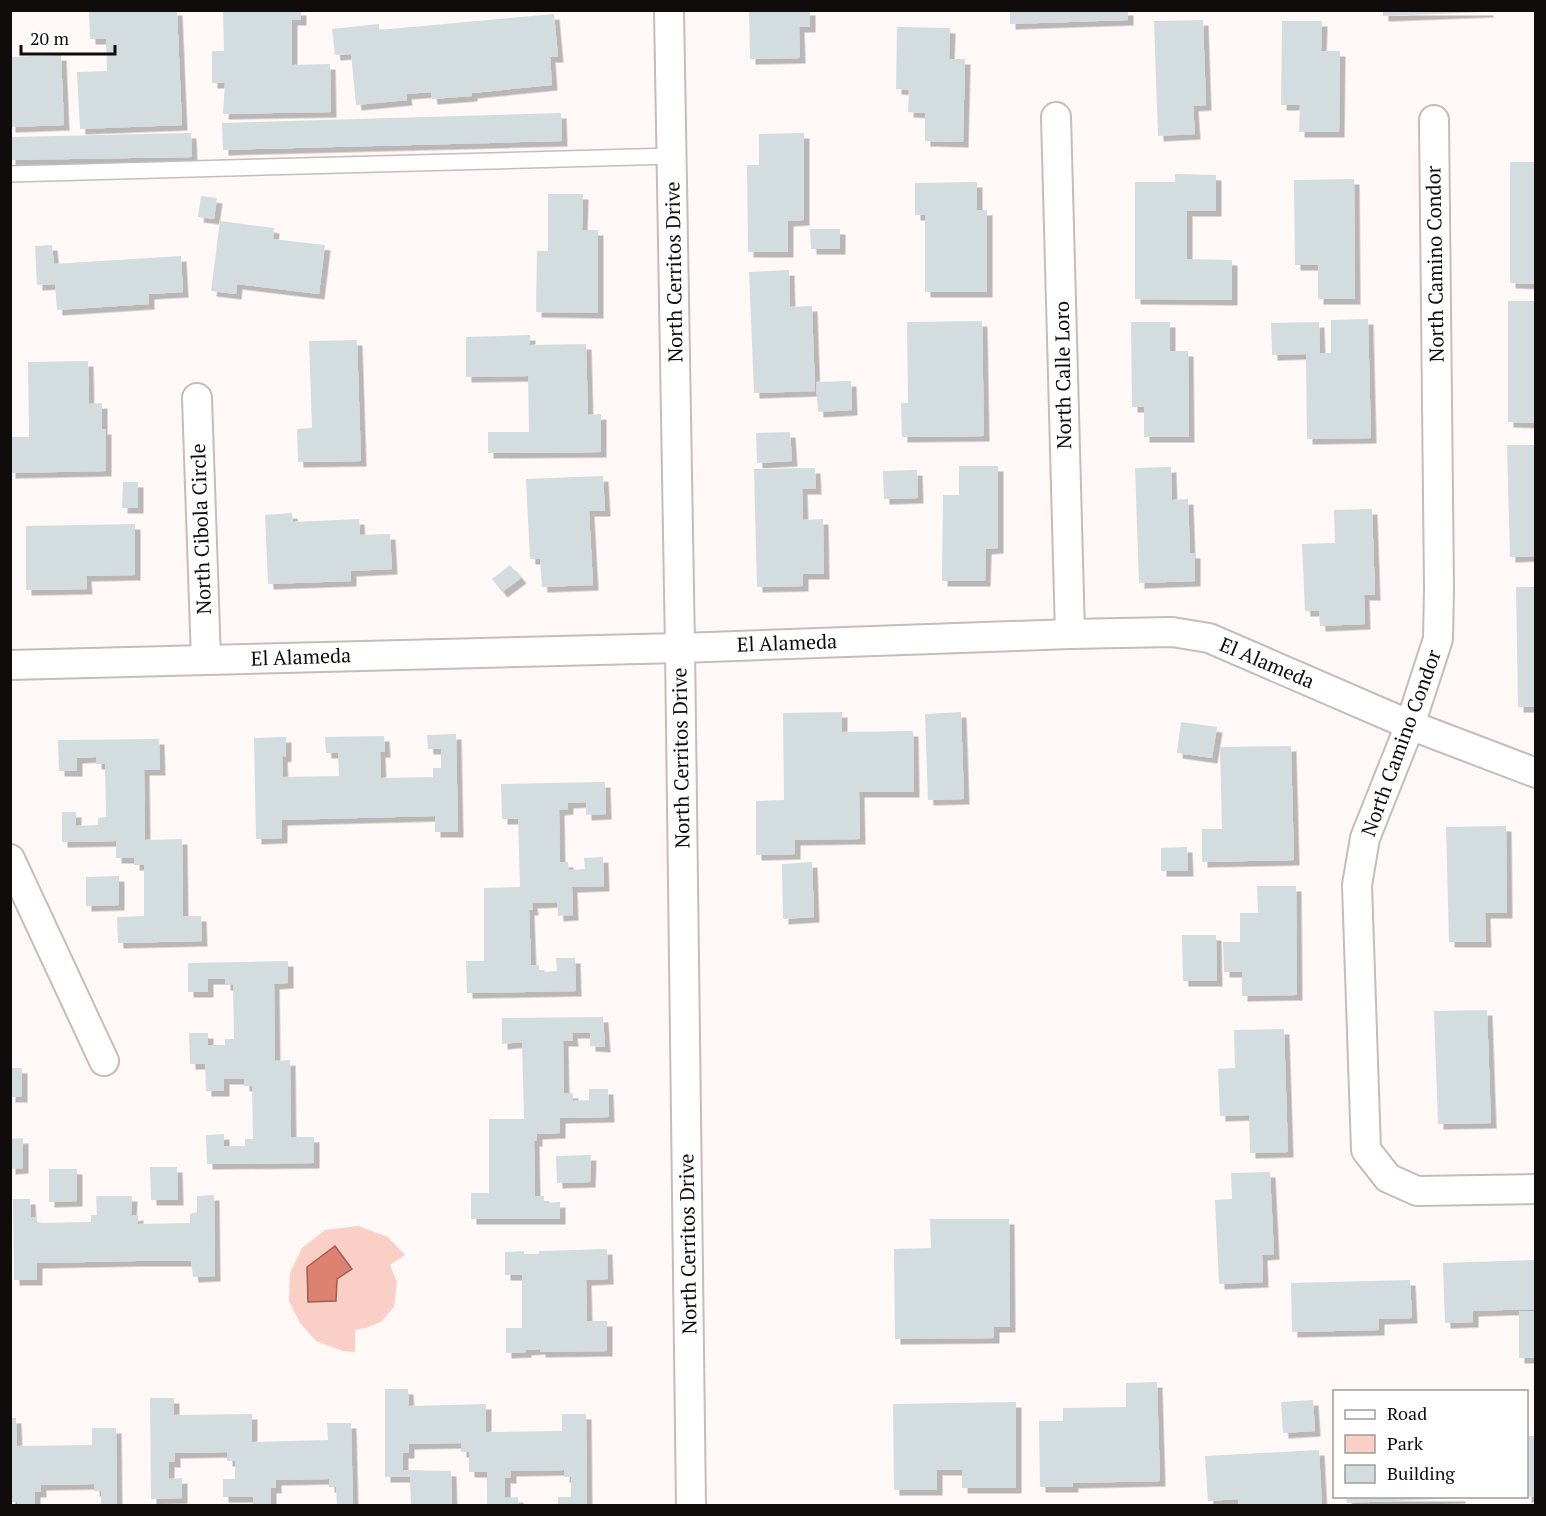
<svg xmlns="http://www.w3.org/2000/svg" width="1546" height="1516" viewBox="0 0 1546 1516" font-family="'PT Serif',serif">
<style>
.green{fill:#facfc6}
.water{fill:#dd8170;stroke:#9f5e52;stroke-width:1.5}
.building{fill:#d3dde0;filter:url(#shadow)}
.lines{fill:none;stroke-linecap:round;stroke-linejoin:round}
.service-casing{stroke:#c6bcba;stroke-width:18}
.minor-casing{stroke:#c6bcba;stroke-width:32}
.service{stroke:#fff;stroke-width:15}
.minor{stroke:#fff;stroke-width:28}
.labels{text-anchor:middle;stroke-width:4.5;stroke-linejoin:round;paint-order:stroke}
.street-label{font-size:20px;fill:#0f0c0b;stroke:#fff}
</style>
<defs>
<filter id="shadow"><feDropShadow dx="5.5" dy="5.5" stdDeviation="0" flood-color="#0004"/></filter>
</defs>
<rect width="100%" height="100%" fill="#fef8f7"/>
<!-- green -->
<path class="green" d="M358,1226L388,1237L405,1255L390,1265L397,1282L394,1307L381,1322L365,1328L355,1330V1352L343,1351L316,1341L300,1323L289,1301L290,1273L302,1248L325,1230Z"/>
<!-- water -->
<path class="water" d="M335,1246L352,1269L337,1279L336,1301L308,1302L307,1267Z"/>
<!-- building -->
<g class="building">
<path d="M89,10H177L182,125L80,129L77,72L107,71L106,39H90Z"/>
<path d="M223,10H301V20H292V65L330,64L331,112L223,114L225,83H212V51H224Z"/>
<path d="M749,10H810V27H799L800,58L750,59Z"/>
<path d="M1010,10H1128V20L1010,24Z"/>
<path d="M1383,10H1488V12L1383,16Z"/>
<path d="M554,14L558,57H550L552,85L472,93V96L432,99L431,92L406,94L407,100L356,105L351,54L335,55L332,29L379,24V30Z"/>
<path d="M1203,20L1206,105L1193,106L1195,134L1158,136L1154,21Z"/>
<path d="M1282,21H1322L1321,51H1340L1339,132H1299L1300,105H1281Z"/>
<path d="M897,27L950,28L949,59H965L963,142L925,141V113L908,112L909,90L896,89Z"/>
<path d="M61,55L64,125L10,127V57Z"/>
<path d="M561,113L562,141L223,150L222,123Z"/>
<path d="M191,133L192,157L10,160V137Z"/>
<path d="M804,133V220L788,221V252H748L747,165H759V134Z"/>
<path d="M1510,162H1536V284L1510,283Z"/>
<path d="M1175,174L1216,175V211H1187V259L1232,260V300L1135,299V182H1175Z"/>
<path d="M1354,179L1355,299H1318V265H1295L1294,180Z"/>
<path d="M977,182V210H987V292H925V215H915V183Z"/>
<path d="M548,194H583L582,230H598V313L536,312L537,251H548Z"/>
<path d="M201,196L217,198L214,219L198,217Z"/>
<path d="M220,221L274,228L273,239L325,245L319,294L237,284L236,294L211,291Z"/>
<path d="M810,229H840V249H811Z"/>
<path d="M52,245L54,264L181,256L183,292L149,294V304L57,310L55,284L37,285L35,246Z"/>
<path d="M789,270L790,307L812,306L815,391L754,393L749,272Z"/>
<path d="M1508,301H1536V423L1508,422Z"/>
<path d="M1368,319L1371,438L1307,439L1306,354L1272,355L1271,323L1319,322L1320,353H1331V320Z"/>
<path d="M982,321L984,436L902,437L901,403H908L907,322Z"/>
<path d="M1131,322H1170V351H1188L1189,437H1144V407H1132Z"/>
<path d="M530,335V345L586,344L588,415L601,414V452L488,453V432H529L528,376L466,377V337Z"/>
<path d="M357,340L361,461L298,462L297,429L312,428L309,341Z"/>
<path d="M88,361L89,404L102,403V429H106V471L10,473V437H29L28,362Z"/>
<path d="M851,381L852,410L818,412L816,382Z"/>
<path d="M790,432L792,461L757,463L756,433Z"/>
<path d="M1507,445H1536V556L1510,557Z"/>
<path d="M959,466H998V548L986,549L985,581H942L943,495H959Z"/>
<path d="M1171,467L1172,500L1188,499L1190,553H1195V581L1139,583L1135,468Z"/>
<path d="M815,468L816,489H802L803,520L823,519L824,574H803V586L757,587L754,469Z"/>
<path d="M917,470L918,498L884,499L883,471Z"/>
<path d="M603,476L605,511H589L593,585L542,587L540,559H530L526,479Z"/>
<path d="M123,482H138V508H122Z"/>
<path d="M1372,509L1375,595H1364L1365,624L1320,626L1319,611H1305L1302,544L1335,543L1334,510Z"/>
<path d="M292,513L293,522L359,519L360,535L390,534L392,569L351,571V581L268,584L265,515Z"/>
<path d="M135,524V575L86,576L87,589L26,590V526Z"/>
<path d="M510,565L521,578L502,592L492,579Z"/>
<path d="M1516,587H1536V707H1518Z"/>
<path d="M842,712V732L913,731L914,792H859L860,839L795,840V854L756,855V801L784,800L783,713Z"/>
<path d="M961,712L964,799L928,800L925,714Z"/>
<path d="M1181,722L1217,727L1212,758L1177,753Z"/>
<path d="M456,734L458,832H435V816L282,820V838L256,839L254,738L286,737V756L282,757L283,777L339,776L338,753H326L325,737L384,736L385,752H380L381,778L433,777V768H441V749H428L427,735Z"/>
<path d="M159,739L160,770H144L145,840L182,839L183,916H201L202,941L118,943L117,917L144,916V865H134V858H116V841L62,842V812H76V826L98,825V818L106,817L105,764H96V757L77,758V771H59L58,740Z"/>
<path d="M1291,746L1294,860L1202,862V829H1222L1220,747Z"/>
<path d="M605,782L606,814L586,815V802L568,803V809L559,810L560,862H568L569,870L585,869L584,858L603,857L604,886L572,887L573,915L558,916L557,902L532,903L533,910H529L531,965H539V972L557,971L556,958H575L576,991L467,993L466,961H484V888L520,887L518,819H502L501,784Z"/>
<path d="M1506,826L1507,913H1485L1486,942H1449L1446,827Z"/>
<path d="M1187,847L1188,871H1161V848Z"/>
<path d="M812,862L814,917L783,919L782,864Z"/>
<path d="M119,876V905L86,906V877Z"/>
<path d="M1257,886H1296L1297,995L1242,996V972H1224L1223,942H1240V913H1258Z"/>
<path d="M1182,935H1216L1217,981H1183Z"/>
<path d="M288,961V983L274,984L275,1061L290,1060L291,1137H314V1163L207,1164L206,1135L224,1134V1146H245V1139H253L252,1086H244V1079H224V1091H206L205,1064H190L189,1033H208V1045H225V1039H234L233,985H225V979H208V992H188V963Z"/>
<path d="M1487,1010L1491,1123L1438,1124L1434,1011Z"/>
<path d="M603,1017L605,1047L590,1046V1033H572L573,1041H563L564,1093H573V1101L589,1100V1089H608L609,1117L560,1118V1133L537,1134V1141H534L535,1196H544V1203L560,1202V1219H471V1193H489V1119H524L522,1042L502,1044V1018Z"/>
<path d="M1284,1029L1288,1152L1250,1153L1249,1115L1220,1116L1218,1069L1235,1068L1234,1030Z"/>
<rect x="10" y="1068" width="12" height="29"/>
<path d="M23,1138V1168L10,1169V1139Z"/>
<path d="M591,1155L590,1182L557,1183L556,1156Z"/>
<path d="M150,1167H177L178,1200H151Z"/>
<path d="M49,1169H77V1201L49,1202Z"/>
<path d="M1270,1172L1274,1254L1262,1255L1263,1282L1219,1284L1215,1200L1232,1199L1231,1173Z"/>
<path d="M214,1195L215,1276L193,1277L191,1261H137L37,1263V1280H14L13,1199H30L31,1217H36V1223L91,1222V1215H97L96,1196H132L131,1216L138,1215V1224L190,1223V1214L197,1212V1196Z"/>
<path d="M930,1219H1009L1010,1327H994V1338L895,1339L894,1249L931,1248Z"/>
<path d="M607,1249L608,1279L586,1280L587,1321H607V1351L540,1352V1349L526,1350V1352L506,1353V1328H522V1275H505V1252L524,1251V1254H539V1251Z"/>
<path d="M1536,1260V1309L1473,1311V1322L1445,1323L1443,1263Z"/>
<path d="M1410,1280L1412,1318L1379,1319V1330L1292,1332L1291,1283Z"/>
<rect x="1519" y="1311" width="17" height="47"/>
<path d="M1157,1382L1160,1481L1073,1483V1487H1040L1039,1421H1063V1408L1126,1407V1383Z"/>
<path d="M385,1389H408L409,1406L486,1404V1432L562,1431V1414H586L587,1506H558V1497H571V1477H564V1470L511,1471V1478H505V1498L518,1497L519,1506H487V1472H469V1452H461V1443L409,1444V1453H403V1470L451,1471L452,1504L411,1505L410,1477H385Z"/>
<path d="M150,1398H174V1415L252,1414V1442L328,1440L327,1423H351L353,1506H337L336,1487H329V1479L276,1480V1488H271V1506H253V1497H223V1479H235V1461H227V1452L175,1453V1462H169V1479L182,1478V1498L151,1499Z"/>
<path d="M1313,1400L1315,1431L1283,1433L1281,1402Z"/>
<path d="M1016,1402V1488H962V1470H937V1490H894L893,1404Z"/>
<path d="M10,1418H16L17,1446L92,1445V1428H116L117,1506H101V1491H94V1484L41,1485V1492H35V1506H17V1502H10Z"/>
<path d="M1526,1436H1536V1496L1526,1497Z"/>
<path d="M1319,1450L1322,1506H1238V1499L1208,1501L1205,1456Z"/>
<path d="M1346,1496H1460V1498L1347,1503Z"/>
</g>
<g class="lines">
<defs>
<path id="service" d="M10,174L672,156"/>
<g id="minor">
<path d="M669,10L680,648L691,1506"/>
<path d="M1056,117L1070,634"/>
<path d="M1434,120L1439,589L1438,639L1410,725L1365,838L1357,885L1366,1150L1388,1178L1417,1191L1536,1189"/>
<path d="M197,398L206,660"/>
<path d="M10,665L680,648L1070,634L1172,632L1209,638L1410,725L1536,773"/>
<path d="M10,859L104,1061"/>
</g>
</defs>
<!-- service casing -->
<use href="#service" class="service-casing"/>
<!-- minor casing -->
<use href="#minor" class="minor-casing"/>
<!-- service -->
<use href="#service" class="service"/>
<!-- minor -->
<use href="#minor" class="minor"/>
</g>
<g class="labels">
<!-- street labels -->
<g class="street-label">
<text transform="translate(1435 264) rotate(-91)" y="7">North Camino Condor</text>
<text transform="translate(674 272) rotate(-91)" y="7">North Cerritos Drive</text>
<text transform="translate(1063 375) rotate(-91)" y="7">North Calle Loro</text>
<text transform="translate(201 529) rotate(-92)" y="7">North Cibola Circle</text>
<text transform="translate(787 643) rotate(-2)" y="7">El Alameda</text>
<text transform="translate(301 657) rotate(-2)" y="7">El Alameda</text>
<text transform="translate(1267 663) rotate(23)" y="7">El Alameda</text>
<text transform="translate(1401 743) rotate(-70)" y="7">North Camino Condor</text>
<text transform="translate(681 758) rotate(-91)" y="7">North Cerritos Drive</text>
<text transform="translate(688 1244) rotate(-91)" y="7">North Cerritos Drive</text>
</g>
</g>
<!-- border -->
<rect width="1546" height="1516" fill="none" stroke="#0f0c0b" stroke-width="24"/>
<!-- legend -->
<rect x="1333" y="1390" width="195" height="108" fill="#ffffff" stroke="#9f9e9d" stroke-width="1.5"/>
<rect x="1345" y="1410" width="30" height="9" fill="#ffffff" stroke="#9f9e9d" stroke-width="1.5"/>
<text x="1387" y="1420" font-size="18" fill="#0f0c0b">Road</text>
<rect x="1345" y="1435" width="30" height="18" fill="#facfc6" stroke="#9f9e9d" stroke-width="1.5"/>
<text x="1387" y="1450" font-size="18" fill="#0f0c0b">Park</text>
<rect x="1345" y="1465" width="30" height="18" fill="#d3dde0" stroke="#9f9e9d" stroke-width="1.5"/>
<text x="1387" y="1480" font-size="18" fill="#0f0c0b">Building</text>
<!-- scale -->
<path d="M21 45v9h94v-9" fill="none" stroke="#0f0c0b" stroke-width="3"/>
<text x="30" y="45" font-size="18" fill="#0f0c0b" stroke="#ffffff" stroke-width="4.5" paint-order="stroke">20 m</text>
</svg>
